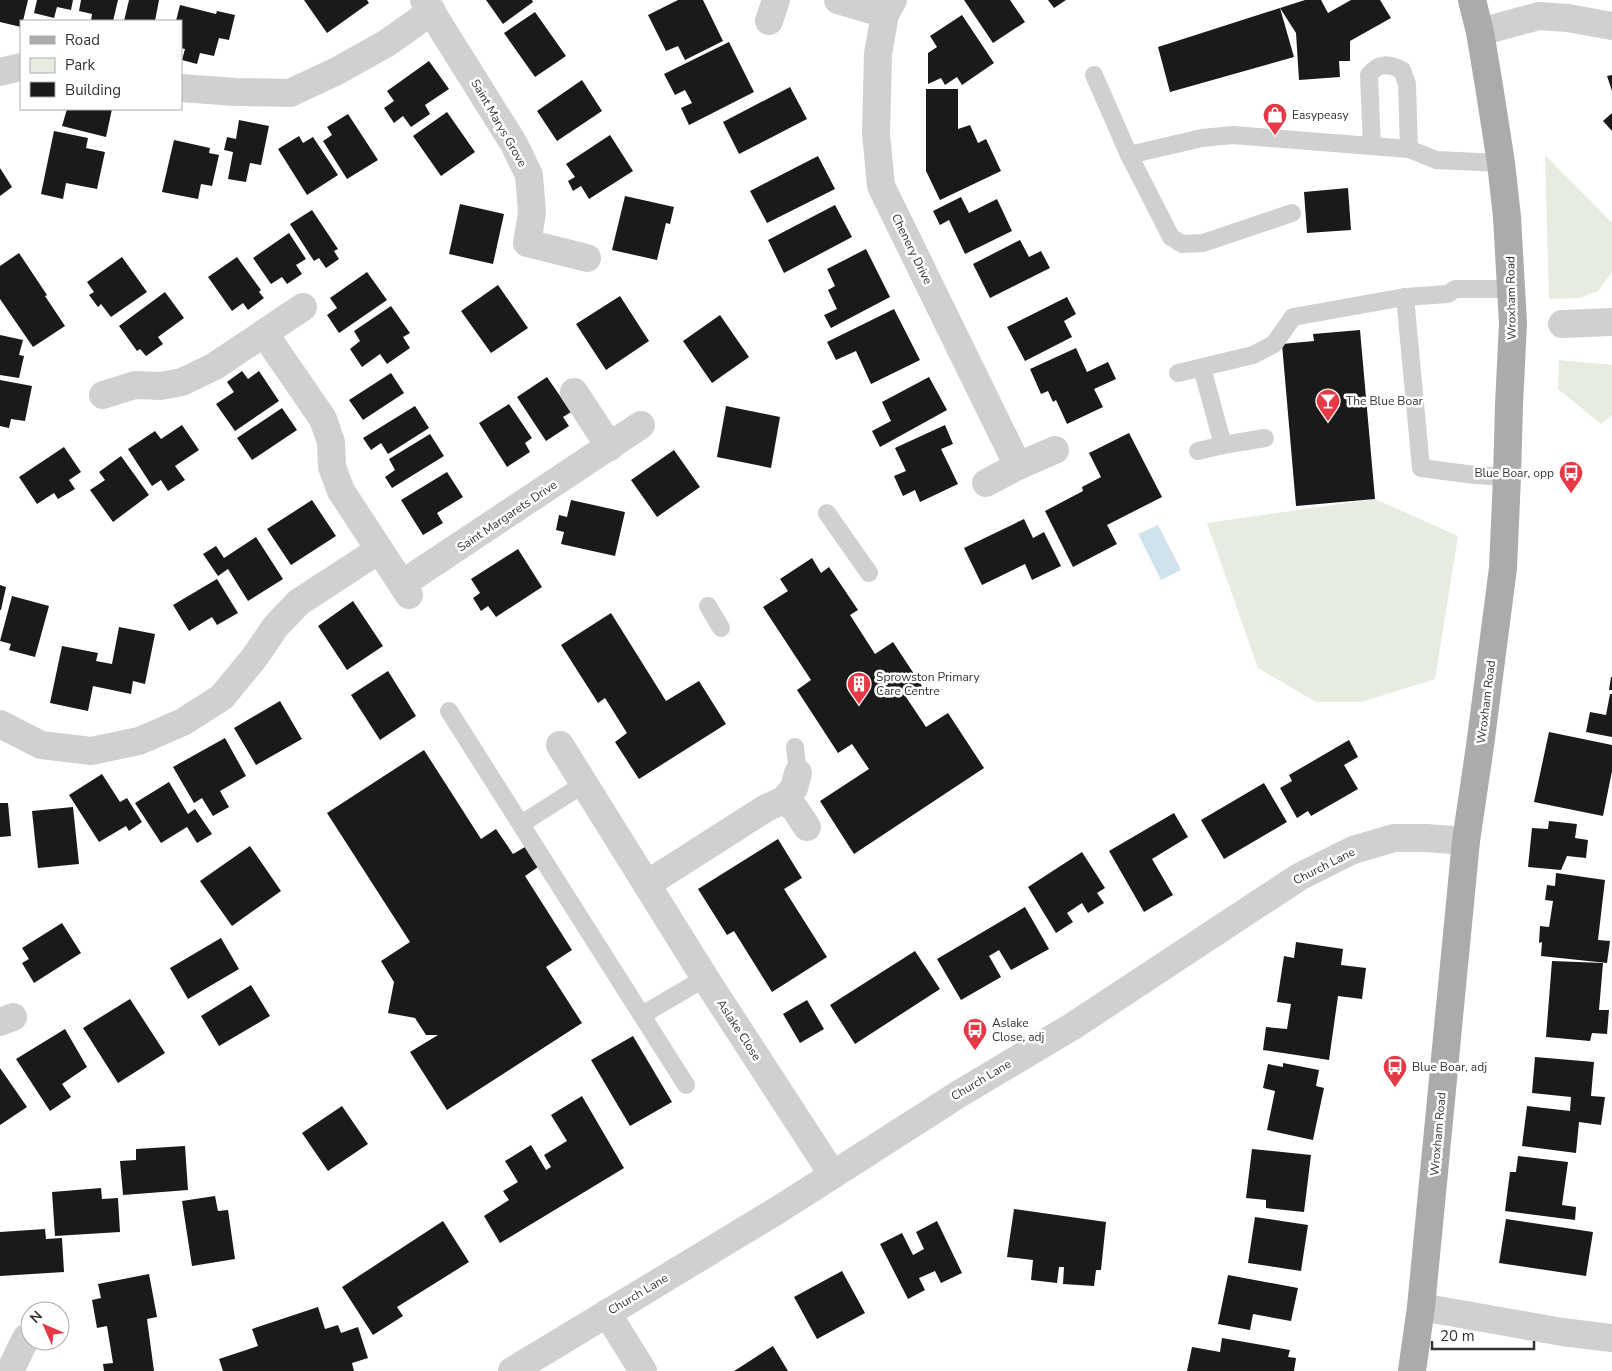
<svg xmlns="http://www.w3.org/2000/svg" width="1612" height="1371" viewBox="0 0 1612 1371" font-family="'Nunito Sans',sans-serif">
<style>
.green{fill:#e6ecdf}
.water{fill:#cfe2ee}
.building{fill:#1a1a1a}
.lines{fill:none;stroke-linecap:round;stroke-linejoin:round}
.service{stroke:#d0d0d0;stroke-width:18}
.minor{stroke:#d0d0d0;stroke-width:28}
.tertiary{stroke:#d0d0d0;stroke-width:28}
.primary{stroke:#ababab;stroke-width:28}
.labels{text-anchor:middle;stroke-width:5;stroke-linejoin:round;paint-order:stroke}
.poi-label{font-size:12px;fill:#333;stroke:#fff;text-anchor:start}
.street-label{font-size:12px;fill:#333;stroke:#fff}
</style>
<rect width="100%" height="100%" fill="#fff"/>
<!-- green -->
<g class="green">
<path d="M1545,155L1612,223V272L1598,291L1580,298L1549,299Z"/>
<path d="M1559,360L1612,365V415L1601,424L1558,389Z"/>
<path d="M1375,499L1458,536L1435,679L1361,702H1316L1258,668L1207,523Z"/>
</g>
<!-- water -->
<path class="water" d="M1158,525L1181,570L1161,580L1138,534Z"/>
<!-- building -->
<g class="building">
<path d="M0,0H28L23,21H21V27L0,22Z"/>
<path d="M37,0H73L71,10L57,7L54,18L34,13Z"/>
<path d="M81,0H118L113,21H91L92,14L79,11Z"/>
<path d="M129,0H159L155,21H124Z"/>
<path d="M304,0H367L369,3L327,33Z"/>
<path d="M486,0H532L533,2L503,24Z"/>
<path d="M678,0H703L723,41L685,60L678,46L666,51L648,15Z"/>
<path d="M964,0H1010L1025,22L993,43Z"/>
<path d="M1048,0H1066L1054,8Z"/>
<path d="M1305,0H1321L1328,13L1351,0H1380L1391,18L1350,41V61H1339L1340,77L1299,80L1296,33L1280,8Z"/>
<path d="M180,5L216,14L217,11L235,15L229,40L219,38L214,56L200,53L197,64L182,60L185,49L181,48V21H176Z"/>
<path d="M1280,8L1294,57L1170,92L1158,47Z"/>
<path d="M535,12L566,56L535,77L504,33Z"/>
<path d="M962,15L994,63L962,85L957,77L945,85L941,78L928,84V53L937,47L930,36Z"/>
<path d="M729,42L754,92L689,125L681,108L692,103L685,90L675,95L664,74Z"/>
<path d="M429,61L449,89L425,105L430,114L411,127L403,116L394,123L384,108L394,101L387,91Z"/>
<path d="M1612,75V91L1607,76Z"/>
<path d="M582,80L602,111L557,141L537,111Z"/>
<path d="M790,87L807,119L739,154L723,122Z"/>
<path d="M926,89H958V129L970,125L978,143L986,139L1001,171L940,200L926,171Z"/>
<path d="M67,109H112L106,137L62,126Z"/>
<path d="M447,112L475,152L441,176L413,136Z"/>
<path d="M1612,113V131L1603,121Z"/>
<path d="M348,114L378,160L347,179L323,141L332,135L327,127Z"/>
<path d="M239,120L269,126L261,165L250,163L246,182L228,179L233,152L224,150L227,137L236,139Z"/>
<path d="M54,131L88,138L86,148L105,152L97,189L66,183L63,199L41,194Z"/>
<path d="M610,135L633,171L589,199L581,186L573,191L568,181L575,177L566,164Z"/>
<path d="M299,136L303,143L313,137L338,175L307,195L278,149Z"/>
<path d="M174,140L210,148L209,153L219,155L212,186L201,184L198,199L162,192Z"/>
<path d="M818,156L835,189L767,223L750,191Z"/>
<path d="M0,168L12,187L0,196Z"/>
<path d="M1348,188L1351,230L1307,233L1304,192Z"/>
<path d="M625,196L674,207L670,224L666,223L657,260L612,250Z"/>
<path d="M961,197L969,213L997,199L1012,231L965,254L949,220L940,225L933,211Z"/>
<path d="M460,204L504,214L493,264L449,254Z"/>
<path d="M835,205L852,237L784,273L768,240Z"/>
<path d="M312,210L338,249L334,251L339,259L326,268L319,258L314,261L290,224Z"/>
<path d="M289,233L306,259L296,265L302,274L287,284L282,277L271,284L253,258Z"/>
<path d="M1020,240L1029,257L1041,251L1050,268L990,298L973,264Z"/>
<path d="M866,249L890,297L831,328L824,315L837,309L828,290L835,286L827,269Z"/>
<path d="M19,253L47,295L45,296L65,326L33,347L0,299V266Z"/>
<path d="M122,257L147,292L111,317L101,304L98,307L89,295L94,292L87,282Z"/>
<path d="M237,257L261,290L259,292L264,298L248,310L243,303L232,311L208,277Z"/>
<path d="M367,272L387,300L339,333L327,315L337,308L330,298Z"/>
<path d="M498,285L528,328L491,353L461,311Z"/>
<path d="M165,292L184,318L158,337L163,344L146,356L140,349L137,351L119,326Z"/>
<path d="M620,296L649,341L606,370L576,324Z"/>
<path d="M1067,297L1076,314L1064,321L1072,337L1025,361L1007,327Z"/>
<path d="M391,306L410,333L403,337L410,348L387,364L380,354L362,367L350,349L360,341L354,331Z"/>
<path d="M894,309L920,360L871,384L856,351L836,360L827,342Z"/>
<path d="M720,315L749,357L712,383L683,341Z"/>
<path d="M1360,330L1375,499L1296,506L1282,344L1314,341L1313,334Z"/>
<path d="M0,335L23,340L19,355L24,356L19,378L0,375Z"/>
<path d="M1076,348L1087,372L1108,362L1116,379L1094,389L1103,407L1067,424L1056,400L1053,402L1048,391L1041,394L1030,369Z"/>
<path d="M242,371L248,379L259,371L279,401L235,431L216,404L234,392L227,382Z"/>
<path d="M391,373L404,393L363,420L349,400Z"/>
<path d="M547,377L571,412L563,417L569,426L546,441L517,397Z"/>
<path d="M929,377L947,410L880,447L872,431L891,421L882,402Z"/>
<path d="M0,380L32,386L25,421L11,419L9,428L0,426Z"/>
<path d="M509,404L532,438L525,443L530,452L507,467L479,423Z"/>
<path d="M415,406L429,428L388,454L381,443L371,450L363,438Z"/>
<path d="M726,406L780,417L771,468L717,457Z"/>
<path d="M282,408L297,430L252,460L237,438Z"/>
<path d="M182,425L199,450L175,466L185,480L168,491L161,480L152,486L128,449L155,431L161,439Z"/>
<path d="M945,425L953,444L941,449L958,484L920,502L915,490L903,496L894,476L906,471L895,448Z"/>
<path d="M1129,433L1162,497L1107,525L1117,544L1073,567L1045,511L1083,491L1082,487L1101,477L1089,453Z"/>
<path d="M430,434L444,456L392,488L385,477L395,470L389,459Z"/>
<path d="M64,447L81,472L69,480L75,489L58,499L54,493L37,504L19,477Z"/>
<path d="M674,450L700,487L657,517L631,480Z"/>
<path d="M121,456L149,495L113,522L90,490L105,480L99,472Z"/>
<path d="M447,472L463,497L437,513L443,523L423,535L401,500Z"/>
<path d="M312,500L336,536L291,565L267,529Z"/>
<path d="M571,500L625,512L615,556L561,544L564,532L556,530L559,515L567,517Z"/>
<path d="M1024,519L1033,538L1044,532L1061,566L1032,580L1025,564L982,585L964,548Z"/>
<path d="M256,537L283,579L248,601L228,569L218,576L203,554L216,546L224,558Z"/>
<path d="M518,549L542,587L496,617L488,606L481,611L473,598L480,593L471,579Z"/>
<path d="M812,558L821,573L829,567L858,610L850,615L875,654L893,642L922,686L906,697L926,727L948,713L984,768L854,854L820,801L869,769L852,744L838,753L797,690L811,680L763,607L788,591L780,579Z"/>
<path d="M217,579L238,613L217,625L212,617L189,631L173,605Z"/>
<path d="M0,585L6,587L1,610H0Z"/>
<path d="M12,596L49,606L35,657L9,650L11,644L0,641Z"/>
<path d="M353,601L383,646L347,670L318,626Z"/>
<path d="M611,613L666,701L699,681L726,724L639,779L615,742L627,733L605,698L598,703L561,645Z"/>
<path d="M119,627L155,634L145,684L133,681L131,694L93,686L88,711L50,703L62,646L98,653L96,661L112,664Z"/>
<path d="M388,671L416,716L380,740L351,695Z"/>
<path d="M1611,677H1612V690H1609Z"/>
<path d="M1610,694H1612V737L1586,732L1590,712L1606,715Z"/>
<path d="M280,701L302,739L256,765L234,728Z"/>
<path d="M1549,732L1612,745V771L1603,816L1534,802Z"/>
<path d="M225,738L246,776L220,791L229,807L213,816L202,798L194,803L173,767Z"/>
<path d="M1349,740L1358,757L1344,765L1358,789L1311,816L1308,811L1297,818L1280,788L1292,781L1289,775Z"/>
<path d="M424,750L481,839L496,829L513,854L525,847L538,867L525,876L572,950L546,967L582,1023L447,1110L410,1052L438,1035H426L415,1018L388,1013L394,982L381,961L410,942L327,813Z"/>
<path d="M102,774L120,802L127,798L142,822L129,831L126,826L99,842L69,795Z"/>
<path d="M169,782L188,814L195,809L212,834L197,843L187,827L161,843L135,803Z"/>
<path d="M1264,783L1287,822L1224,859L1201,820Z"/>
<path d="M0,803H8L11,836L0,837Z"/>
<path d="M73,807L79,864L38,868L32,811Z"/>
<path d="M1174,813L1188,837L1152,859L1173,895L1144,912L1109,851Z"/>
<path d="M1549,821L1577,824L1575,838L1588,840L1586,858L1567,856L1561,870L1528,867L1532,828L1548,829Z"/>
<path d="M778,839L802,878L784,889L827,957L772,992L734,931L727,935L698,889Z"/>
<path d="M250,846L281,891L232,926L200,881Z"/>
<path d="M1082,852L1105,888L1097,893L1104,903L1088,913L1082,903L1067,913L1073,922L1056,933L1028,887Z"/>
<path d="M1556,873L1605,880L1598,940L1610,941L1607,963L1541,956L1542,942L1539,943L1540,926L1549,927L1553,901L1545,900L1547,885L1555,886Z"/>
<path d="M1025,907L1049,949L1011,970L999,950L989,956L1001,977L961,1000L937,959Z"/>
<path d="M62,923L81,953L34,983L22,963L29,959L22,948Z"/>
<path d="M221,938L239,969L188,999L170,968Z"/>
<path d="M1296,942L1343,949L1341,965L1366,968L1362,999L1338,996L1329,1060L1263,1050L1266,1027L1287,1029L1291,1004L1277,1002L1284,956L1294,958Z"/>
<path d="M915,951L940,989L855,1044L830,1005Z"/>
<path d="M1552,961L1603,963L1599,1010H1609L1607,1034L1592,1033L1590,1041L1546,1037Z"/>
<path d="M251,985L270,1016L219,1046L201,1016Z"/>
<path d="M130,999L165,1053L118,1083L83,1028Z"/>
<path d="M807,1000L824,1029L800,1043L783,1014Z"/>
<path d="M65,1029L87,1067L62,1084L71,1097L50,1111L16,1059Z"/>
<path d="M633,1036L672,1102L630,1126L591,1060Z"/>
<path d="M1535,1057L1594,1062L1591,1096L1605,1097L1601,1125L1579,1122L1576,1153L1522,1146L1527,1106L1570,1111L1571,1097L1532,1093Z"/>
<path d="M1283,1063L1319,1070L1316,1086L1324,1088L1313,1140L1267,1130L1275,1091L1263,1088L1268,1064L1283,1067Z"/>
<path d="M0,1068L27,1107L0,1125Z"/>
<path d="M582,1096L624,1168L500,1243L484,1216L509,1200L503,1191L518,1182L505,1161L531,1145L546,1170L551,1167L544,1155L567,1141L551,1115Z"/>
<path d="M342,1106L368,1144L328,1171L302,1133Z"/>
<path d="M185,1146L188,1190L123,1195L120,1161L136,1160V1149Z"/>
<path d="M1252,1149L1311,1155L1304,1212L1266,1208V1200L1246,1198Z"/>
<path d="M1518,1156L1568,1162L1562,1205L1576,1207L1575,1220L1505,1211L1510,1172H1516Z"/>
<path d="M101,1188L102,1199L118,1198L120,1232L55,1236L52,1192Z"/>
<path d="M215,1196L218,1211L228,1210L235,1259L192,1266L182,1201Z"/>
<path d="M1014,1209L1106,1222L1101,1270H1096L1094,1286L1063,1284L1064,1267H1059L1057,1283L1031,1280L1033,1260L1007,1257Z"/>
<path d="M1255,1217L1308,1225L1301,1271L1248,1263Z"/>
<path d="M1506,1219L1593,1232L1586,1276L1499,1263Z"/>
<path d="M443,1221L469,1262L397,1307L403,1316L373,1335L342,1287Z"/>
<path d="M937,1221L962,1273L941,1283L935,1271L919,1278L925,1290L908,1299L880,1244L902,1233L913,1255L924,1249L916,1232Z"/>
<path d="M45,1229L46,1239L62,1238L64,1272L0,1276V1232Z"/>
<path d="M842,1271L865,1313L817,1339L794,1297Z"/>
<path d="M149,1274L157,1317L147,1319L154,1371H104L103,1364L113,1363L107,1326L97,1328L92,1300L101,1298L98,1284Z"/>
<path d="M1228,1275L1298,1288L1291,1321L1253,1314L1250,1330L1218,1324Z"/>
<path d="M318,1307L325,1329L338,1325L341,1333L358,1327L368,1358L352,1363L354,1371H223L219,1359L258,1346L252,1329Z"/>
<path d="M1222,1338L1290,1350L1288,1357L1296,1358L1294,1371H1187L1192,1347L1220,1352Z"/>
<path d="M773,1346L788,1371H734L742,1366Z"/>
</g>
<g class="lines">
<!-- service -->
<g class="service">
<path d="M1094,75L1129,155L1171,237L1182,244L1203,243L1292,213"/>
<path d="M1372,146L1369,75C1379,62 1388,64 1402,70L1407,84L1409,149"/>
<path d="M1129,155L1202,138L1233,135L1409,149L1436,160L1501,163"/>
<path d="M1202,368L1223,445L1265,438"/>
<path d="M1178,373L1253,355L1274,344L1293,317L1405,297"/>
<path d="M1198,451L1223,445"/>
<path d="M1507,477L1475,475L1421,468L1405,297L1448,294L1455,289H1512"/>
<path d="M827,513L869,573"/>
<path d="M708,606L721,628"/>
<path d="M449,711L686,1085"/>
<path d="M795,747L798,773"/>
<path d="M521,824L584,784"/>
<path d="M642,1015L705,978"/>
</g>
<!-- minor -->
<g class="minor">
<path d="M424,0L514,144L529,175L532,213L527,243L587,258"/>
<path d="M838,0L885,14"/>
<path d="M893,0L885,14L878,54L876,133L881,186L1018,466L1055,450"/>
<path d="M769,21L776,0"/>
<path d="M1480,32L1539,16L1568,18L1612,26"/>
<path d="M0,72L21,67"/>
<path d="M181,88L236,92L290,93L337,71L387,43L432,11"/>
<path d="M1562,324L1612,322"/>
<path d="M264,333L323,419L331,442L332,467L341,491L409,595"/>
<path d="M574,392L610,447"/>
<path d="M103,395L135,385L161,386L182,382L215,366L303,307"/>
<path d="M986,483L1018,466"/>
<path d="M402,584L641,425"/>
<path d="M0,724L41,745L91,751L139,741L183,722L222,697L254,658L276,626L299,602L379,550"/>
<path d="M560,745L705,978L833,1175"/>
<path d="M784,800L794,788L798,773"/>
<path d="M647,884L766,808L784,800L795,809L807,827"/>
<path d="M0,1022L13,1017"/>
<path d="M1421,1307L1562,1332L1612,1338"/>
<path d="M607,1313L643,1371"/>
<path d="M10,1371L26,1338"/>
</g>
<!-- tertiary -->
<path class="tertiary" d="M512,1371L778,1210L959,1094L1073,1026L1299,877L1353,850L1394,838H1426L1466,841"/>
<!-- primary -->
<path class="primary" d="M1412,1371L1421,1307L1466,841L1480,746L1503,568L1507,477L1509,405L1513,323L1507,217L1501,163L1489,86L1480,32L1472,0"/>
</g>
<!-- icons -->
<defs>
<symbol id="shop-pin" viewBox="-11 -11 22 30"><path d="M0 17L-7.5 6A9.5 9.5 0 1 1 7.5 6Z" fill="#e63946" stroke="#fff"/><path d="M-5-2.5h2.3a2.7 3.5 0 0 1 5.4 0H5L5.5 6h-11ZM-1.5-2.5h3a1.5 2.3 0 0 0-3 0Z" fill="#fff"/></symbol>
<symbol id="bar-pin" viewBox="-11 -11 22 30"><path d="M0 17L-7.5 6A9.5 9.5 0 1 1 7.5 6Z" fill="#e63946" stroke="#fff"/><path d="M-6-5H6L.8 .8V4.5H3.5V6h-7V4.5H-.8V.8Z" fill="#fff"/></symbol>
<symbol id="bus-pin" viewBox="-11 -11 22 30"><path d="M0 17L-7.5 6A9.5 9.5 0 1 1 7.5 6Z" fill="#e63946" stroke="#fff"/><path d="M-5-6H5V4H4V6H2V4H-2V6H-4V4H-5ZM-3.5-4V0h7V-4ZM-3.5 1.2v1.5H-2V1.2ZM2 1.2v1.5H3.5V1.2Z" fill="#fff"/></symbol>
<symbol id="building-pin" viewBox="-11 -11 22 30"><path d="M0 17L-7.5 6A9.5 9.5 0 1 1 7.5 6Z" fill="#e63946" stroke="#fff"/><path d="M-4-6H4V6H1V3H-1V6H-4ZM-2.5-4.3h1.7v1.8h-1.7ZM.8-4.3h1.7v1.8H.8ZM-2.5-1h1.7V.8h-1.7ZM.8-1h1.7V.8H.8Z" fill="#fff"/></symbol>
</defs>
<g fill-rule="evenodd">
<use href="#shop-pin" x="1261" y="101" width="28" height="38"/>
<use href="#bar-pin" x="1314" y="387" width="28" height="38"/>
<use href="#bus-pin" x="1557" y="459" width="28" height="38"/>
<use href="#building-pin" x="845" y="670" width="28" height="38"/>
<use href="#bus-pin" x="961" y="1016" width="28" height="38"/>
<use href="#bus-pin" x="1381" y="1053" width="28" height="38"/>
</g>
<g class="labels">
<!-- poi labels -->
<g class="poi-label">
<text x="1292" y="119">Easypeasy</text>
<text x="1346" y="405">The Blue Boar</text>
<text x="1554" y="477" text-anchor="end">Blue Boar, opp</text>
<text x="876" y="681">Sprowston Primary<tspan x="876" dy="14">Care Centre</tspan></text>
<text x="992" y="1027">Aslake<tspan x="992" dy="14">Close, adj</tspan></text>
<text x="1412" y="1071">Blue Boar, adj</text>
</g>
<!-- street labels -->
<g class="street-label">
<text transform="translate(499 123) rotate(60)" y="4">Saint Marys Grove</text>
<text transform="translate(912 249) rotate(64)" y="4">Chenery Drive</text>
<text transform="translate(1511 298) rotate(-91)" y="4">Wroxham Road</text>
<text transform="translate(507 516) rotate(-34)" y="4">Saint Margarets Drive</text>
<text transform="translate(1486 702) rotate(-83)" y="4">Wroxham Road</text>
<text transform="translate(1324 866) rotate(-27)" y="4">Church Lane</text>
<text transform="translate(739 1030) rotate(57)" y="4">Aslake Close</text>
<text transform="translate(981 1080) rotate(-31)" y="4">Church Lane</text>
<text transform="translate(1438 1134) rotate(-85)" y="4">Wroxham Road</text>
<text transform="translate(638 1294) rotate(-31)" y="4">Church Lane</text>
</g>
</g>
<!-- legend -->
<rect x="20" y="20" width="162" height="90" fill="#ffffff" stroke="#adadad"/>
<rect x="30" y="36" width="25" height="8" fill="#ababab" stroke="#adadad"/>
<text x="65" y="45" font-size="15" fill="#333333">Road</text>
<rect x="30" y="58" width="25" height="15" fill="#e6ecdf" stroke="#adadad"/>
<text x="65" y="70" font-size="15" fill="#333333">Park</text>
<rect x="30" y="82" width="25" height="15" fill="#1a1a1a" stroke="#adadad"/>
<text x="65" y="95" font-size="15" fill="#333333">Building</text>
<!-- north arrow -->
<g transform="translate(45 1326) rotate(315)"><circle r="24" fill="#ffffff" stroke="#adadad"/>
<path d="M0-4L9 19L0 12L-9 19Z" fill="#e63946"/>
<text y="-8" font-size="14" font-weight="bold" text-anchor="middle" fill="#333333">N</text>
</g>
<!-- scale -->
<path d="M1432 1341v8h102v-8" fill="none" stroke="#333333" stroke-width="2.5"/>
<text x="1440" y="1341" font-size="15" fill="#333333" stroke="#ffffff" stroke-width="4" paint-order="stroke">20 m</text>
</svg>
